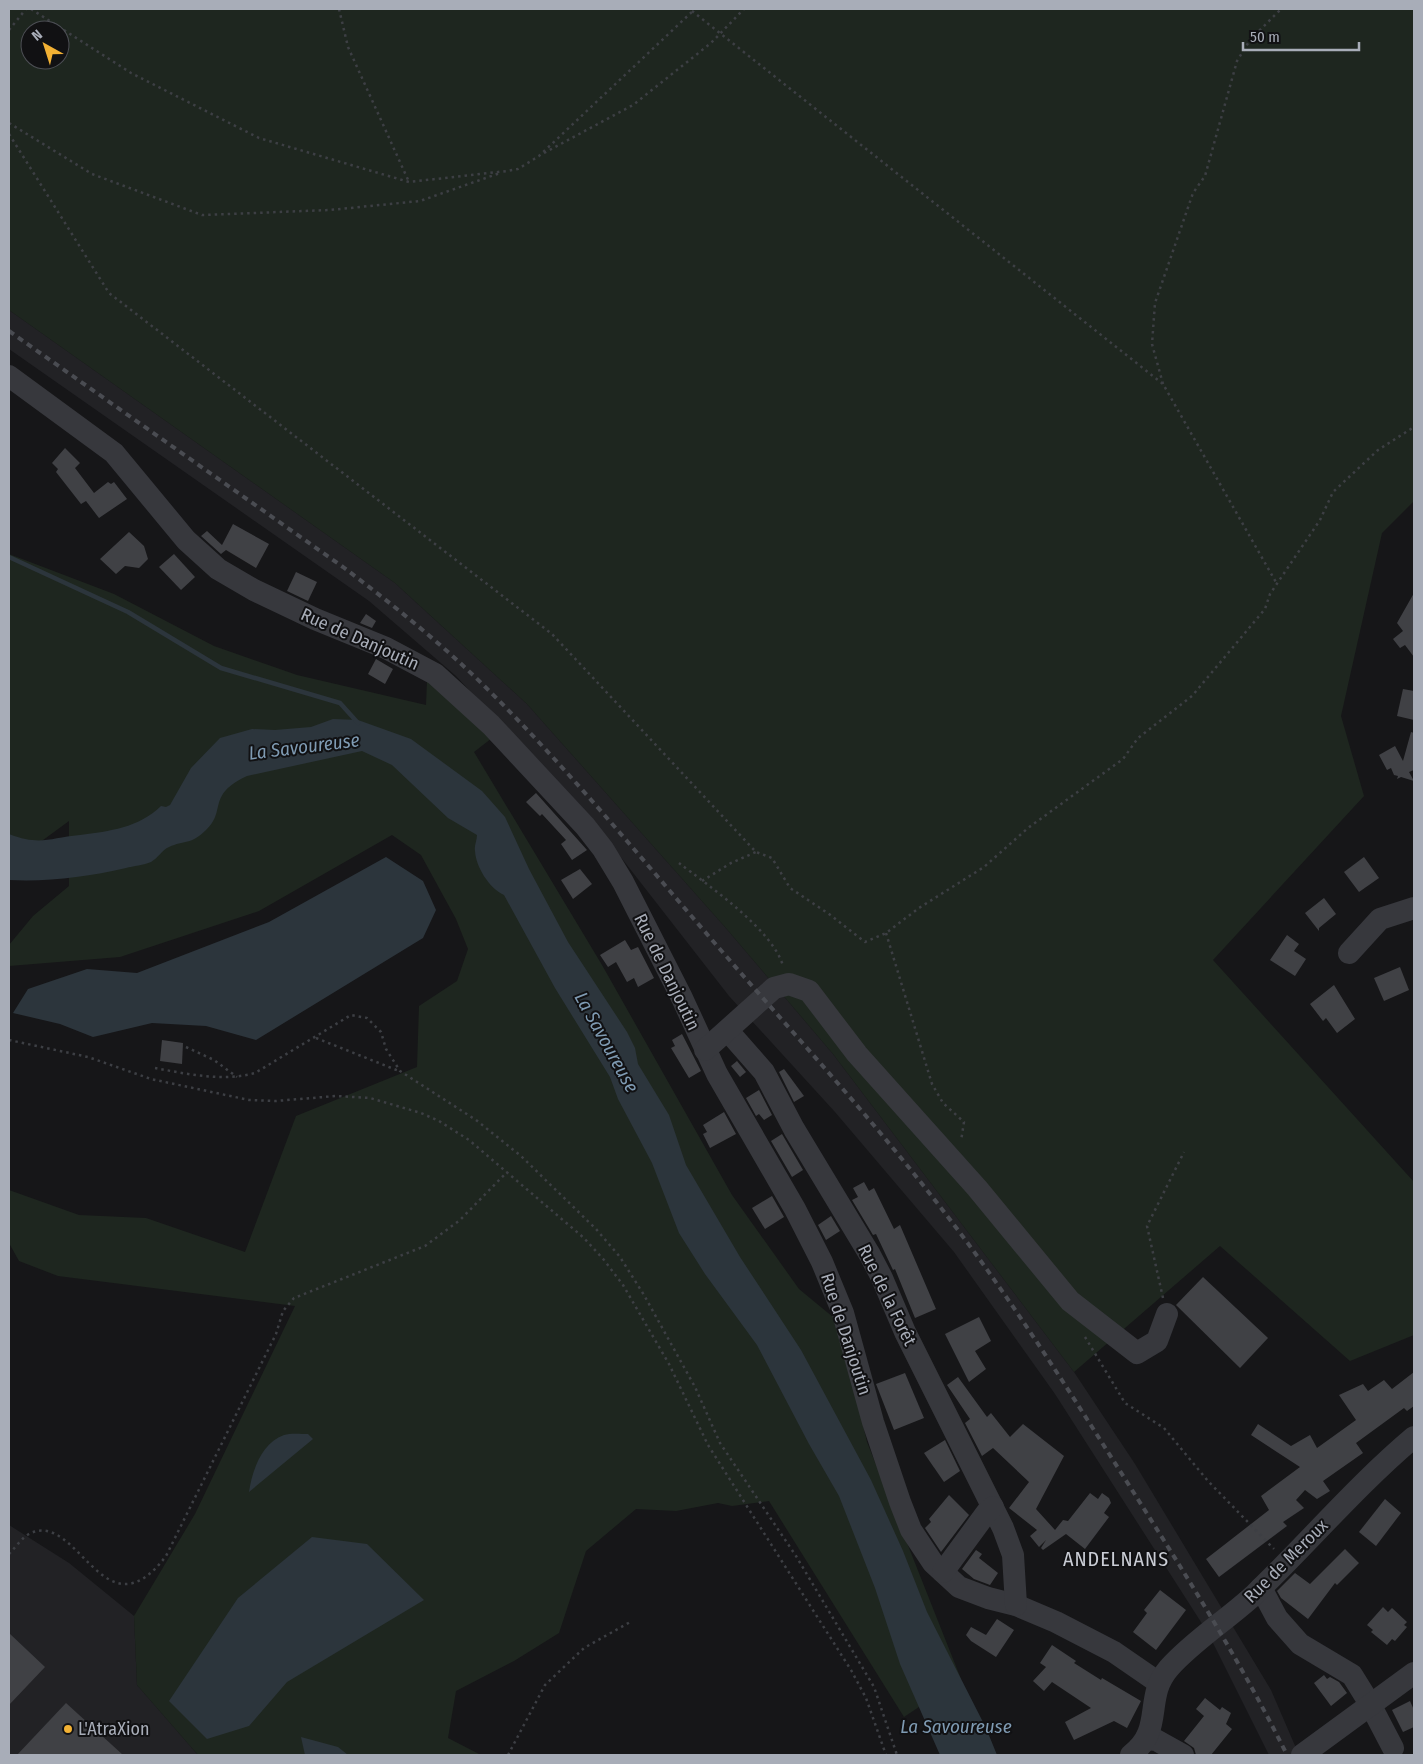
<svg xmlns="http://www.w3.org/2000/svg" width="1423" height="1764" viewBox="0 0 1423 1764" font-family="'Fira Sans Condensed',sans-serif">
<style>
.built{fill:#222225}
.green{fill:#1e261f;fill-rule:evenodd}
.water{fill:#2c353c}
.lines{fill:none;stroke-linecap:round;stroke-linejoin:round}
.stream{stroke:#2c353c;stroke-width:4.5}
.building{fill:#404145}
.path{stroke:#3d3f44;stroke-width:2.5;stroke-dasharray:2.5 4;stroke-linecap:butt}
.minor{stroke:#37383d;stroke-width:22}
.rail{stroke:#4a4c52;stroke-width:4;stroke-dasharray:6 5;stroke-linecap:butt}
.poi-dot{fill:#f2b134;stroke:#111113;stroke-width:2}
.labels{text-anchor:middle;stroke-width:4;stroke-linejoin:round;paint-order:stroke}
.street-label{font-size:18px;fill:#a8adb8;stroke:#111113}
.poi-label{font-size:18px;fill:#a8adb8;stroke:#111113;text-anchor:start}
.water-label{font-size:19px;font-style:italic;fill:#7f9bb3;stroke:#111113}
.quarter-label{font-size:20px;letter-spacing:1px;fill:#c9ccd4;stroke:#111113}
</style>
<rect width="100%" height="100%" fill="#161618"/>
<!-- built -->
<g class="built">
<path d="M9,310L395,583L527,704L725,927L833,1054L1074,1372L1135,1464L1271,1690L1299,1755H1269L1208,1633L1055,1394L954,1252L835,1112L729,996L602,833L456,676L369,601L9,349Z"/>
<path d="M9,1525L69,1563L134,1616L137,1685L198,1755H9Z"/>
</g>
<!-- green -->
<g class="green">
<path d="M9,9H1414V501L1382,533L1341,716L1364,796L1213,960L1414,1182V1335L1350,1361L1220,1246L1074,1372L833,1054L725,927L527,704L395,583L9,310ZM30,30H60V60H30Z"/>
<path d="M9,554L114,594L214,646L297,675L426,705L427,681L492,738L474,752L602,965L732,1195L799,1289L839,1322L867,1442L961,1679L904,1717L769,1501L732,1506L718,1503L676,1511L636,1509L586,1551L559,1633L514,1661L456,1691L448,1738L481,1755H198L137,1685L134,1616L195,1514L295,1306L58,1276L19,1261L9,1243V1190L79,1215L146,1218L245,1252L296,1116L417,1067L419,1006L457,981L468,949L456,919L421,855L392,835L259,911L120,957L9,966V945L33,916L69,886V821L9,865Z"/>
</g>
<!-- water -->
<g class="water">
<path d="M333,719L358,720L411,739L482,791L505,817L529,869L568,942L627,1032L635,1048L638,1064L669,1115L686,1165L740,1257L801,1350L871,1480L903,1551L927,1612L986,1728L997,1755H940L900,1664L875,1588L839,1496L809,1444L757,1345L705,1274L679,1233L652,1163L618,1099L610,1077L555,988L504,895C489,888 476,867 475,851C474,845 477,841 477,835L448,818L392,765L362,751L247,776C206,795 227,811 206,830C191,845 184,840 169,847C162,850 158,858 151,862C144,865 133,866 126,868C87,877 48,882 9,880V834C40,846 49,838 80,835C110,831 138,828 161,806L166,807L170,805L191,768L220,738L252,729L275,730L311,727Z"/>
<path d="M386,857L423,881L436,910L423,938L256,1040L206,1026L152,1023L93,1037L60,1024L13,1013L28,989L87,969L137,973L269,922Z"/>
<path d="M308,1434L313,1439L249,1492C252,1472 261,1443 284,1435C290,1433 301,1434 308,1434Z"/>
<path d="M312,1537L367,1544L424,1600L287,1682L249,1726L207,1739L169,1701L238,1598Z"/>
<path d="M301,1737L338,1747L348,1755H305Z"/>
</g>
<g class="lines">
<!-- stream -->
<path class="stream" d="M9,557L128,612L221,668L340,703L358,723"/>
</g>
<!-- building -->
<g class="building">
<path d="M65,448L80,463L75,468L94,493L108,482L111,484L114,482L127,499L99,518L86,501L81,504L56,472L58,469L52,463Z"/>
<path d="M233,524L269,544L256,568L226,550L221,554L201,536L207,531L222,545Z"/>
<path d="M129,532L144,546L148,559L139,568L125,566L116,574L100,559Z"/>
<path d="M174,554L195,577L181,590L159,567Z"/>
<path d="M296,572L317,582L308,601L287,591Z"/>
<path d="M1414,593V657L1405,645L1400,648L1393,639L1403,631L1397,623Z"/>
<path d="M366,614L376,621L372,628L360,623Z"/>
<path d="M376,659L393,669L385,684L368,674Z"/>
<path d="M1403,689L1414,691V720L1397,716Z"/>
<path d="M1411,732L1414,733V770L1409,772L1414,781L1401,777L1397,779L1398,776L1394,775L1391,768L1387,770L1379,755L1395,746L1403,761Z"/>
<path d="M536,793L587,850L572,860L561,844L566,840L542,814L540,816L526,802Z"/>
<path d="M1364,857L1379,878L1359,892L1344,872Z"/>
<path d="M580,869L592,884L573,899L561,880Z"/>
<path d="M1324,898L1336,914L1319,928V931L1305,913Z"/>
<path d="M1287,935L1299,944L1294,951L1306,959L1295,976L1270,960Z"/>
<path d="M625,940L631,950L638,947L654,978L638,987L634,978L627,982L616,962L608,967L600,955Z"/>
<path d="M1400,967L1409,990L1384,1001L1374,978Z"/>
<path d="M1334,985L1355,1019L1337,1033L1326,1018L1323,1021L1310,1004Z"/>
<path d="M682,1034L701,1071L689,1078L671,1048L675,1046L672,1040Z"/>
<path d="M162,1040L183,1043L182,1064L160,1061Z"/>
<path d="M737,1061L746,1072L740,1077L731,1066Z"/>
<path d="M784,1069L804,1096L794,1102L779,1072Z"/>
<path d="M759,1090L772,1115L764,1120L759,1114L756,1116L746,1098Z"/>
<path d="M724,1112L736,1134L710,1148L703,1134L707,1132L703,1125Z"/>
<path d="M782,1134L803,1170L792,1177L771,1141Z"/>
<path d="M864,1182L869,1191L874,1188L894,1229L900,1225L936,1309L915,1318L895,1269L893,1270L876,1234L873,1235L852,1200L858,1197L853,1188Z"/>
<path d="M772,1196L784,1217L765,1229L752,1208Z"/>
<path d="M831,1216L840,1231L826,1240L818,1225Z"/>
<path d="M1203,1277L1268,1338L1240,1368L1176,1305Z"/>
<path d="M979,1317L991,1341L975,1351L986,1369L969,1382L945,1334Z"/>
<path d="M1414,1372V1406L1407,1411L1404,1408L1356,1443L1363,1453L1323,1481L1330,1491L1317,1499L1305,1490L1296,1500L1304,1508L1283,1522L1287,1526L1219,1577L1206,1559L1269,1510L1261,1496L1300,1467L1251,1435L1258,1424L1291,1446L1310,1435L1317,1448L1356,1420L1339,1395L1363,1384L1368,1391L1384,1380L1392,1389Z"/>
<path d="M905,1373L924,1418L894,1430L876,1384Z"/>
<path d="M958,1377L987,1417L991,1413L1010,1437L1023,1424L1064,1456L1036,1509L1055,1530L1063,1520L1068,1521L1090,1493L1098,1499L1102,1493L1109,1498L1111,1503L1104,1513L1109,1517L1085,1549L1066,1534L1043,1550L1041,1548L1046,1540L1039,1547L1030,1536L1037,1530L1009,1508L1029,1482L993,1448L982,1456L965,1423L970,1419L947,1385Z"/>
<path d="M945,1440L960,1471L944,1482L924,1453Z"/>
<path d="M949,1495L969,1515L941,1552L925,1528L931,1522L929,1519Z"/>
<path d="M1385,1499L1401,1513L1376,1546L1359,1532Z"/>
<path d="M1345,1549L1359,1563L1337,1585L1335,1583L1308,1619L1281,1598L1277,1591L1295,1573L1310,1584Z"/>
<path d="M976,1550L982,1554L979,1558L998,1573L990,1585L974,1579L962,1569Z"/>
<path d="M1160,1590L1186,1610L1156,1650L1133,1632L1147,1613L1144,1610Z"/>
<path d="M1383,1607L1388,1612L1392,1608L1407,1622L1404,1625L1407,1627L1395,1641L1392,1639L1387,1645L1371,1632L1373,1630L1367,1625Z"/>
<path d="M997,1619L1014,1630L996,1657L971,1641L966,1635L971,1627L986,1635Z"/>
<path d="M9,1633L45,1667L9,1705Z"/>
<path d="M1052,1645L1076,1661L1074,1663L1101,1680L1102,1678L1141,1701L1127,1728L1114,1721L1074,1740L1065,1722L1091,1708L1052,1682L1044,1691L1033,1681L1046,1667L1040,1663Z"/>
<path d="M1324,1675L1327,1679L1330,1677L1339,1682L1347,1693L1331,1706L1314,1683Z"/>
<path d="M1205,1698L1220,1710L1222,1707L1231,1713L1226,1724L1232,1729L1211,1755H1196L1194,1748L1184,1741L1204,1716L1196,1709Z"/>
<path d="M1410,1701L1414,1710V1727L1403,1732L1392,1710Z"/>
<path d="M66,1703L123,1755H17Z"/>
</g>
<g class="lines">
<!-- path -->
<g class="path">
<path d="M31,9L131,73L259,138L409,182L507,171L518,169L539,156L695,9"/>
<path d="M339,9L348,47L409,182"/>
<path d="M692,11L1163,384L1277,584"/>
<path d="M9,30L26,9"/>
<path d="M9,123L92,174L202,215L330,210L420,201L500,173"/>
<path d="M9,134L109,293L552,634L756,852L772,858L790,888L829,914L865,942L886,933L919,908L984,867L1028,828L1123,759L1138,738L1192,696L1265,609L1270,594L1320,520L1333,492L1378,450L1414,427"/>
<path d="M544,153L633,105L711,43L744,9"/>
<path d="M1163,384L1152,344L1155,303L1193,193L1205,176L1237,61L1250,40L1281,9"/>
<path d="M679,863C709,886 773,930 783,966"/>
<path d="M702,881L731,863L756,852"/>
<path d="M886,933L932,1084L943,1103L964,1122L961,1141"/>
<path d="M316,1038L399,1071"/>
<path d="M9,1040L88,1057L151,1079L249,1100L276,1101L336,1096L370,1098L421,1113L439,1121L469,1140L584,1238L604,1260L623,1285L669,1364L708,1445L851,1670L866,1698L886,1755"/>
<path d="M186,1047L214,1060L237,1077"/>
<path d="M155,1068C187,1074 223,1082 255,1073L351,1015L367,1018L381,1032L386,1049L400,1071L476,1120L521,1156L596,1229L620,1257L644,1295L695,1387L720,1443L796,1556L874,1687L897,1755"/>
<path d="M1163,1298L1147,1226L1184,1152"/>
<path d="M1085,1337L1125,1403L1164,1428L1208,1481L1274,1549"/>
<path d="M9,1554C16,1547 22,1537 31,1533C79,1512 104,1638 166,1556L276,1334L283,1311L294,1298L425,1246L460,1220L507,1172"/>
<path d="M508,1755L545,1685L584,1648L632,1621"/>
</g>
<!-- minor -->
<g class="minor">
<path d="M9,376L114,453L186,540L218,569L254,590L315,619L386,648L435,674L491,725L585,826L603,849L623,882L682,998L717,1074L795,1209L822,1262L843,1313L873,1422L900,1502L911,1530L933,1563L959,1587L988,1598L1016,1605L1056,1622L1114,1652L1159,1683"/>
<path d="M1349,953L1380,919L1414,908"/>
<path d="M728,1031L764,1072L794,1129L870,1255L882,1278L905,1332L1003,1528L1013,1555L1016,1605"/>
<path d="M705,1050L774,988L789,984L809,991L857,1054L977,1188L1070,1301L1137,1353L1157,1341L1167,1314"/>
<path d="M943,1572L987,1512L993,1507"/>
<path d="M1261,1588L1277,1618L1300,1644L1352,1675L1370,1704L1393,1748"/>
<path d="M1147,1739L1156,1740L1183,1755"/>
<path d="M1131,1755C1165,1729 1143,1698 1169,1668C1194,1640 1227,1620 1255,1594C1309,1542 1357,1485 1414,1437"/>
<path d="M1302,1755L1414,1673"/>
</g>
<!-- rail -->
<path class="rail" d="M9,331L343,567C388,601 432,636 473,675C561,760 639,856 719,948C791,1031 866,1112 934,1199C1002,1285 1061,1378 1120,1471C1179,1564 1238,1656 1287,1755"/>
</g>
<!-- markers -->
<circle class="poi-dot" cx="68" cy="1729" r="5"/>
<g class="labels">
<!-- street labels -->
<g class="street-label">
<text transform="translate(360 639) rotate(24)" y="6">Rue de Danjoutin</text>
<text transform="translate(667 972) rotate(64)" y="6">Rue de Danjoutin</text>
<text transform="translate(887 1295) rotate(64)" y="6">Rue de la Forêt</text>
<text transform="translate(846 1334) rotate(72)" y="6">Rue de Danjoutin</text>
<text transform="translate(1286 1561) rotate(-45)" y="6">Rue de Meroux</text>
</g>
<!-- poi labels -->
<g class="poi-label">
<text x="78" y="1735">L'AtraXion</text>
</g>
<!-- water labels -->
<g class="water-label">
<text transform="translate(304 746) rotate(-7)" y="7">La Savoureuse</text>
<text transform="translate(607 1042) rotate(61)" y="7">La Savoureuse</text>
<text x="956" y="1733">La Savoureuse</text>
</g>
<!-- quarter labels -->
<g class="quarter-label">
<text x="1116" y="1566">ANDELNANS</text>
</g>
</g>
<!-- border -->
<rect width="1423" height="1764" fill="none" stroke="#a8adb8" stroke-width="20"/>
<!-- north arrow -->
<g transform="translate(45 45) rotate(321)"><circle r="24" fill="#111113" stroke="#4d4f55"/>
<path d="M0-4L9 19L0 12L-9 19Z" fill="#f2b134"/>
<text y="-8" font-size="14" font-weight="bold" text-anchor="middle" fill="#a8adb8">N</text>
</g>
<!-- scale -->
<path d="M1243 42v8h116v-8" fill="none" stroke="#a8adb8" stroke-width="2.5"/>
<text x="1250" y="42" font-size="15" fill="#a8adb8" stroke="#111113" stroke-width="4" paint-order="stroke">50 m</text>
</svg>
